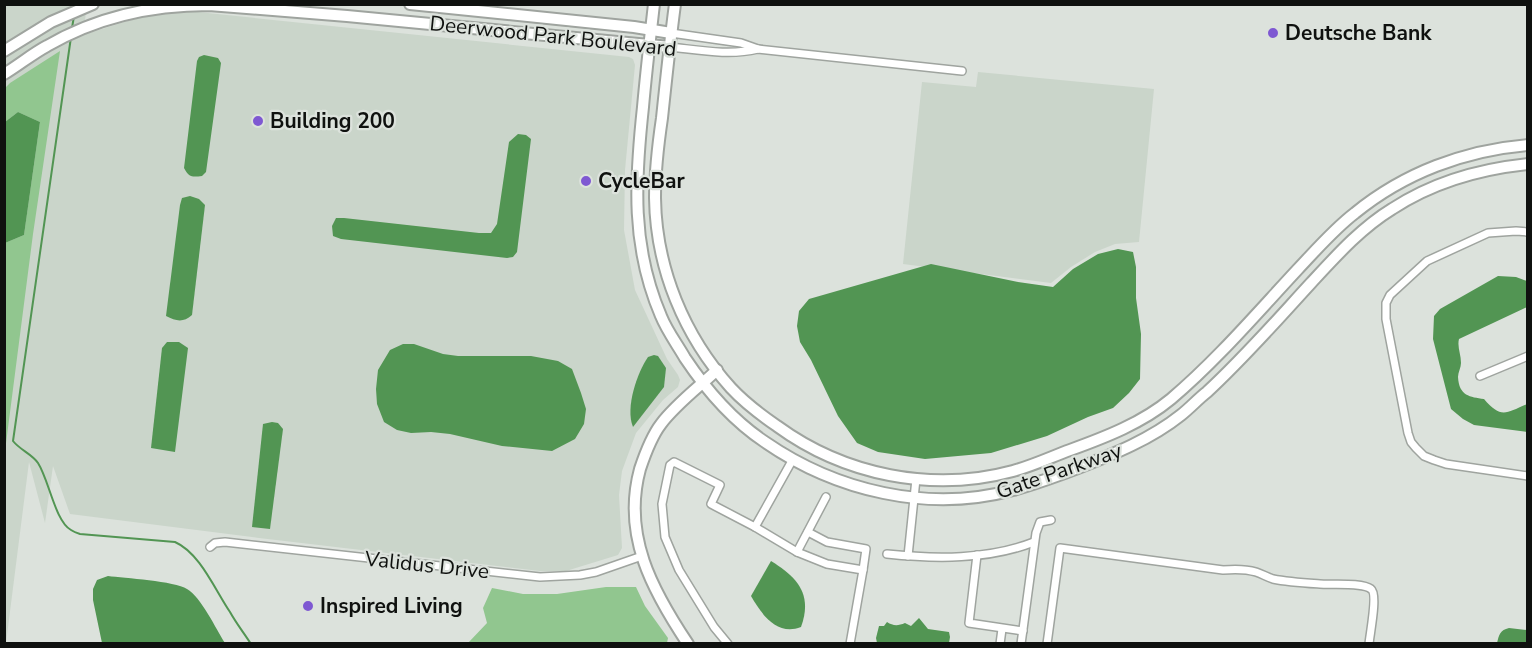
<svg xmlns="http://www.w3.org/2000/svg" width="1532" height="648" viewBox="0 0 1532 648" font-family="'Nunito Sans',sans-serif">
<style>
.built{fill:#cad5ca}
.green{fill:#91c68f}
.water{fill:#529553}
.lines{fill:none;stroke-linecap:round;stroke-linejoin:round}
.stream{stroke:#529553;stroke-width:2}
.street-casing{stroke:#9fa49f;stroke-width:10}
.secondary-casing{stroke:#9fa49f;stroke-width:14}
.street{stroke:#fff;stroke-width:7}
.secondary{stroke:#fff;stroke-width:10}
.poi-dot{fill:#7e58d2;stroke:#dce2dc;stroke-width:2}
.labels{text-anchor:middle;stroke-width:4.5;stroke-linejoin:round;paint-order:stroke}
.poi-label{font-size:21px;font-weight:bold;fill:#0f110f;stroke:#dce2dc;text-anchor:start}
.street-label{font-size:21px;fill:#0f110f;stroke:#dce2dc}
</style>
<rect width="100%" height="100%" fill="#dce2dc"/>
<!-- built -->
<g class="built">
<path d="M4,5H87L83,35L131,20L163,13L188,11L629,57L633,59L635,65L625,170L624,230L635,290L667,359L678,375L680,380L678,387L663,400L636,433L622,471L619,495L622,548L618,555L566,571H540L259,538L70,514L53,466L45,523L29,462L6,643H5Z"/>
<path d="M978,72L1154,89L1139,242L1115,244L1095,252L1071,267L1051,283L903,264L922,82L976,87Z"/>
</g>
<!-- green -->
<g class="green">
<path d="M60,51L33,234L5,451V243L24,235L40,122L18,112L5,122L4,89L10,83Z"/>
<path d="M606,587H636L645,606L668,638L667,643H468L487,623L483,608L492,588L523,594H557Z"/>
</g>
<!-- water -->
<g class="water">
<path d="M204,55L218,58L221,63L206,172L202,176C193,177 189,178 184,168L197,61L199,57Z"/>
<path d="M18,112L40,122L24,235L5,243V122Z"/>
<path d="M518,134L526,135L531,139L517,252L513,257L507,258L341,239L333,236L332,226L336,218H344L479,233H491L497,224L509,142Z"/>
<path d="M190,196L199,199L205,205L192,315C183,323 176,321 166,316L180,205L182,198Z"/>
<path d="M1118,249L1133,252L1136,267V298L1141,334L1140,379L1129,393L1113,408L1088,417L1047,436L991,453L925,459L878,452L857,443L838,416L811,360L800,342L797,326L799,311L809,299L931,264L1018,282L1053,287L1073,269L1098,254Z"/>
<path d="M1498,276L1516,277L1527,281V307L1459,339C1457,347 1461,354 1461,363C1461,368 1458,372 1458,377C1459,396 1470,397 1484,399C1501,419 1506,413 1527,404V432L1474,425L1463,419L1451,409L1433,339L1434,316L1440,309Z"/>
<path d="M167,342H179L188,348L175,452L151,448L162,348Z"/>
<path d="M403,344H414L443,354L458,356H531L558,361L572,369L581,393L586,409L584,424L575,439L552,451L502,446L450,434L431,432L411,433L397,430L384,422L377,404L376,389L378,370L390,350Z"/>
<path d="M654,355L658,356L666,368L664,387L633,427C625,408 637,373 648,357Z"/>
<path d="M272,422L278,423L283,429L270,529L252,527L263,424Z"/>
<path d="M771,561C797,577 813,594 801,627C777,636 762,615 751,596Z"/>
<path d="M108,576C124,578 175,581 187,589C201,597 216,629 225,643H102L93,600V589L97,580Z"/>
<path d="M919,618L928,629L949,632L950,637L949,643H877L876,638L879,626H884L887,622C893,626 898,626 905,623L911,626Z"/>
<path d="M1509,628L1527,630V643H1497C1499,635 1500,630 1509,628Z"/>
</g>
<g class="lines">
<!-- stream -->
<g class="stream">
<path d="M72,28L74,16"/>
<path d="M71,37L13,441C20,450 32,454 38,463C49,480 55,521 71,530C74,532 77,533 80,534L175,542C200,553 215,590 230,612C236,623 244,633 251,644"/>
</g>
<defs>
<g id="street">
<path d="M671,33L741,43L758,49"/>
<path d="M670,47C699,50 729,56 758,49L962,71"/>
<path d="M1528,232L1516,231L1488,233L1427,261L1390,295L1386,303V319L1408,433L1411,442L1416,448L1424,456L1434,460L1446,464L1528,476"/>
<path d="M1480,376L1528,356"/>
<path d="M755,527L797,552L827,564L863,570L850,644"/>
<path d="M808,532L827,542L866,549L863,570"/>
<path d="M210,547L215,543L225,542L540,577L580,575L596,572L642,556"/>
<path d="M797,552L826,497"/>
<path d="M887,554C935,559 988,560 1034,542"/>
<path d="M977,555L969,623L1023,631"/>
<path d="M908,556L916,479"/>
<path d="M728,644L714,627L679,570L665,537L662,504L670,465L674,462L720,485L711,504L755,527L793,459"/>
<path d="M1000,644L1002,629"/>
<path d="M1021,644L1036,533L1040,522L1051,520"/>
<path d="M1047,644L1060,548L1223,570C1234,569 1246,569 1256,572C1262,574 1267,577 1273,579C1288,582 1305,583 1320,584C1332,585 1362,582 1371,589C1378,594 1370,633 1369,644"/>
</g>
<g id="secondary">
<path d="M410,4L634,27L671,33"/>
<path d="M654,4C650,39 646,73 643,107C635,181 631,246 661,316C667,331 677,344 685,358C707,391 732,420 765,442C836,491 928,513 1013,490C1035,484 1057,476 1078,468C1114,454 1151,439 1181,415C1190,408 1198,399 1207,392C1244,358 1277,320 1311,283C1336,256 1361,228 1392,209C1433,182 1479,169 1528,164"/>
<path d="M675,4C670,42 666,80 662,118C658,145 655,171 655,198C656,268 684,336 731,388C744,402 761,415 777,426C844,475 932,493 1013,471C1032,466 1051,457 1070,450C1106,437 1142,423 1171,399C1217,360 1257,313 1298,269C1316,250 1334,229 1355,213C1404,173 1465,150 1528,145"/>
<path d="M4,51L51,22L93,4"/>
<path d="M4,74C19,65 32,54 47,46C97,17 152,5 209,5L347,16L670,47"/>
<path d="M688,644C652,590 622,535 640,469C645,454 651,437 661,424C676,404 699,387 717,370"/>
</g>
</defs>
<!-- street casing -->
<use href="#street" class="street-casing"/>
<!-- secondary casing -->
<use href="#secondary" class="secondary-casing"/>
<!-- street -->
<use href="#street" class="street"/>
<!-- secondary -->
<use href="#secondary" class="secondary"/>
</g>
<!-- markers -->
<g class="poi-dot">
<circle cx="1273" cy="33" r="6"/>
<circle cx="258" cy="121" r="6"/>
<circle cx="586" cy="181" r="6"/>
<circle cx="308" cy="606" r="6"/>
</g>
<g class="labels">
<!-- poi labels -->
<g class="poi-label">
<text x="1285" y="40">Deutsche Bank</text>
<text x="270" y="128">Building 200</text>
<text x="598" y="188">CycleBar</text>
<text x="320" y="613">Inspired Living</text>
</g>
<!-- street labels -->
<g class="street-label">
<text transform="translate(553 36) rotate(6)" y="7">Deerwood Park Boulevard</text>
<text transform="translate(1059 471) rotate(-19)" y="7">Gate Parkway</text>
<text transform="translate(427 565) rotate(6)" y="7">Validus Drive</text>
</g>
</g>
<!-- border -->
<rect width="1532" height="648" fill="none" stroke="#0f110f" stroke-width="12"/>
</svg>
